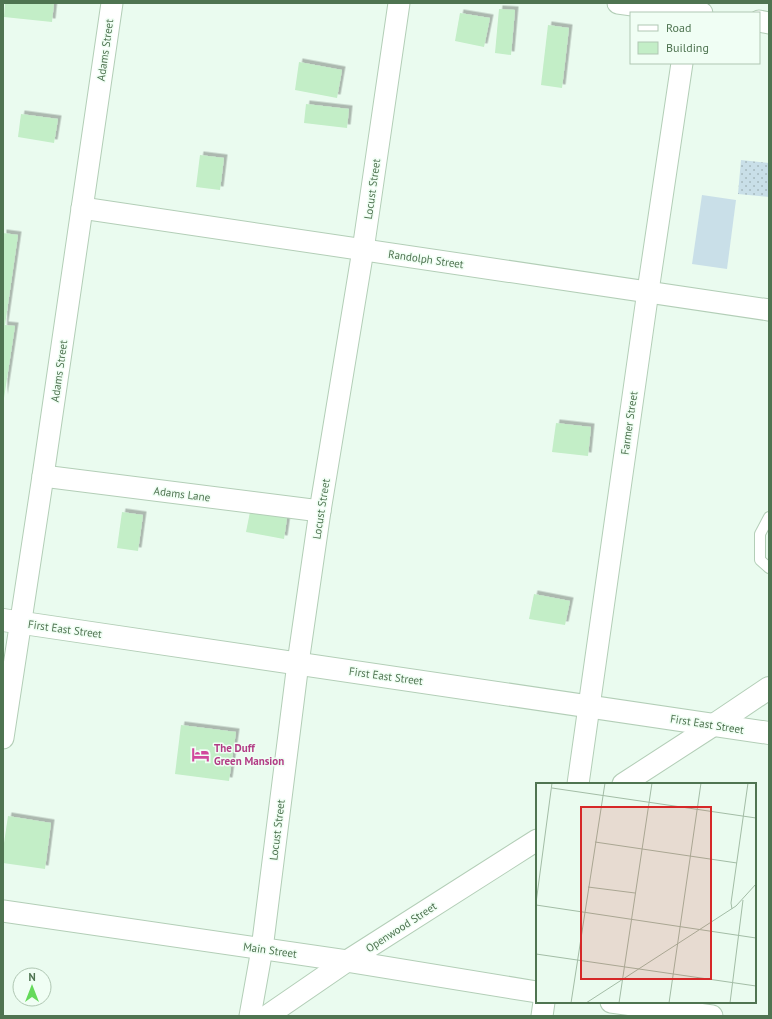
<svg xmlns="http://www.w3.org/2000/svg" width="772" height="1019" viewBox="0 0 772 1019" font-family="'PT Sans',sans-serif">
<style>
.park{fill:url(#park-dots)}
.pitch{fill:#c9dfe8}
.building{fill:#c3eec7;filter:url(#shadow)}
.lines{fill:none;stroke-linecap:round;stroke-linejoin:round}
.service-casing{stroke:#b3ceb7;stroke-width:12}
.minor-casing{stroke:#b3ceb7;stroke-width:23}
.tertiary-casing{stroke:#b3ceb7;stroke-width:24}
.service{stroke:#fff;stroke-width:10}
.minor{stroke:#fff;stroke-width:21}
.tertiary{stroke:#fff;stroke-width:22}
.labels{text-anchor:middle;stroke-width:3;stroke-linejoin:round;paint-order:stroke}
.street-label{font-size:11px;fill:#4f7451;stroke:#f0fef4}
.hotel-label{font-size:11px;font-weight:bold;fill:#b23c85;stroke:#f0fef4;text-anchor:start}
.inset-road{fill:none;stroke:#a3bda6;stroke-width:1}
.view{fill:#d62828;fill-opacity:0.15;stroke:#d62828;stroke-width:2}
.inset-edge{fill:none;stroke:#4f7451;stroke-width:2}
</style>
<defs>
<pattern id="park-dots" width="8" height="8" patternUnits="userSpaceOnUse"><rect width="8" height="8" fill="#c9dfe8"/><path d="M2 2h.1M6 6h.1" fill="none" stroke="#a6b9be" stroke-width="1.8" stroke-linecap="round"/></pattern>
<filter id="shadow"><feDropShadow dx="3.5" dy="-3.5" stdDeviation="0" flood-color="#0004"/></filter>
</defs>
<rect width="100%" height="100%" fill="#eafbef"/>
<!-- park -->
<path class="park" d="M741,160L769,163V197L738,194Z"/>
<!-- pitch -->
<path class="pitch" d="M702,195L736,200L727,269L692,264Z"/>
<!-- building -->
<g class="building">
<path d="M5,3H54L52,22L4,17Z"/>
<path d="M499,9L515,10L511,55L495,53Z"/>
<path d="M460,13L490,18L484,47L455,41Z"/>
<path d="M548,25L569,28L562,88L541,85Z"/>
<path d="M299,62L342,70L337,98L295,90Z"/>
<path d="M306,104L349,109L347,128L304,123Z"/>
<path d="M21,114L58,119L54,143L18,137Z"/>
<path d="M200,155L224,158L220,190L196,187Z"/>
<path d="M3,233L18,235L5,325L15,326L4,398Z"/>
<path d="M556,423L591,427L588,456L552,452Z"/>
<path d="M122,512L143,515L138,551L117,548Z"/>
<path d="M250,512L287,518L284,539L246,532Z"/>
<path d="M534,594L570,601L565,625L529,619Z"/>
<path d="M181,725L236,732L229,781L175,774Z"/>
<path d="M8,816L51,823L45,869L3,863V850Z"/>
</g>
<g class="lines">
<defs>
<path id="service" d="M769,517L760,534V560L769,568"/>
<g id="minor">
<path d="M618,3L669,10L702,13"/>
<path d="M759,21L769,23"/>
<path d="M82,208L769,310"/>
<path d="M43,476L320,511"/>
<path d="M3,738L43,476L112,3"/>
<path d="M578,784L648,291L682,63"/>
<path d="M623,784L714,725"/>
<path d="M3,911L347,961L537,992"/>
<path d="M611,1002L712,1016"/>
<path d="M250,1016L262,949L298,663L320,511L363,250L399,3"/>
<path d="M267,1016L347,961L537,840"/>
<path d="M542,1016L544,1002"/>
</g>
<g id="tertiary">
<path d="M3,620L769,733"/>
<path d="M714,725L769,688"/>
</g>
</defs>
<!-- service casing -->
<use href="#service" class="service-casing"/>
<!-- minor casing -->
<use href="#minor" class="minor-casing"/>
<!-- tertiary casing -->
<use href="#tertiary" class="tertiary-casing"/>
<!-- service -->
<use href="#service" class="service"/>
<!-- minor -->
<use href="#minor" class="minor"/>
<!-- tertiary -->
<use href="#tertiary" class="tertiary"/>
</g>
<!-- icons -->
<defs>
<symbol id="hotel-bare" viewBox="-9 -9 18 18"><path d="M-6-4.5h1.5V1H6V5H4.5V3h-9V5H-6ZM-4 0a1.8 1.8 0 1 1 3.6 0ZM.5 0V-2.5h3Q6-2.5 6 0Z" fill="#d1479c" stroke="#f0fef4" stroke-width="2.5" paint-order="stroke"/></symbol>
</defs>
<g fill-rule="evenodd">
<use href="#hotel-bare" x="188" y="742" width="25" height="25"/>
</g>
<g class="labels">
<!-- street labels -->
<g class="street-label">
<text transform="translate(105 50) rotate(-82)" y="4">Adams Street</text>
<text transform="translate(372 189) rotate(-82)" y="4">Locust Street</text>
<text transform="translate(426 259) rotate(8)" y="4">Randolph Street</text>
<text transform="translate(59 371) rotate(-82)" y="4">Adams Street</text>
<text transform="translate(629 423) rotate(-82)" y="4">Farmer Street</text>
<text transform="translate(182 494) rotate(7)" y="4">Adams Lane</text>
<text transform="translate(321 509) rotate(-81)" y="4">Locust Street</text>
<text transform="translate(65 629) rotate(8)" y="4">First East Street</text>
<text transform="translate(386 676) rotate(8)" y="4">First East Street</text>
<text transform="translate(707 724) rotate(9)" y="4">First East Street</text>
<text transform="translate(277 830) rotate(-83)" y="4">Locust Street</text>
<text transform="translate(401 927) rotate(-33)" y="4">Openwood Street</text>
<text transform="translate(270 950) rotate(8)" y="4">Main Street</text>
</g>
<!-- hotel labels -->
<g class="hotel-label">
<text x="214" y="752">The Duff<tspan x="214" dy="13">Green Mansion</tspan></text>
</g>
</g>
<!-- overview -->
<g transform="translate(536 783)">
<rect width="220" height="220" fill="#eafbef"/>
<path class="inset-road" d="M16,5L220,35M59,59L201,80M52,104L99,110M0,120L16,0M0,122L220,155M196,126L195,120L212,0M0,171L220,203M35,220L69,0M50,220L200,123L220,101M83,220L116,0M133,220L165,0M194,220L207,117"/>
<path class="view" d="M45,24H175V196H45Z"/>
<rect width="220" height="220" class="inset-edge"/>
</g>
<!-- border -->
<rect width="772" height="1019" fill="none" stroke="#4f7451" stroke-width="8"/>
<!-- legend -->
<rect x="630" y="12" width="130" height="52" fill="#f0fef4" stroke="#b0c7b3"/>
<rect x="638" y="25" width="20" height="6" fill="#ffffff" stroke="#b0c7b3"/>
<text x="666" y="32" font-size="12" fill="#4f7451">Road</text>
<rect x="638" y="42" width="20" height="12" fill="#c3eec7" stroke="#b0c7b3"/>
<text x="666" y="52" font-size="12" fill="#4f7451">Building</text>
<!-- north arrow -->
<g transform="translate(32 987)"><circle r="19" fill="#f0fef4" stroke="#b0c7b3"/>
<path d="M0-3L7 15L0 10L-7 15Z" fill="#64da5a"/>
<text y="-6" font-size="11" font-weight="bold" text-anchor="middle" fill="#4f7451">N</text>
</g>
</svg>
